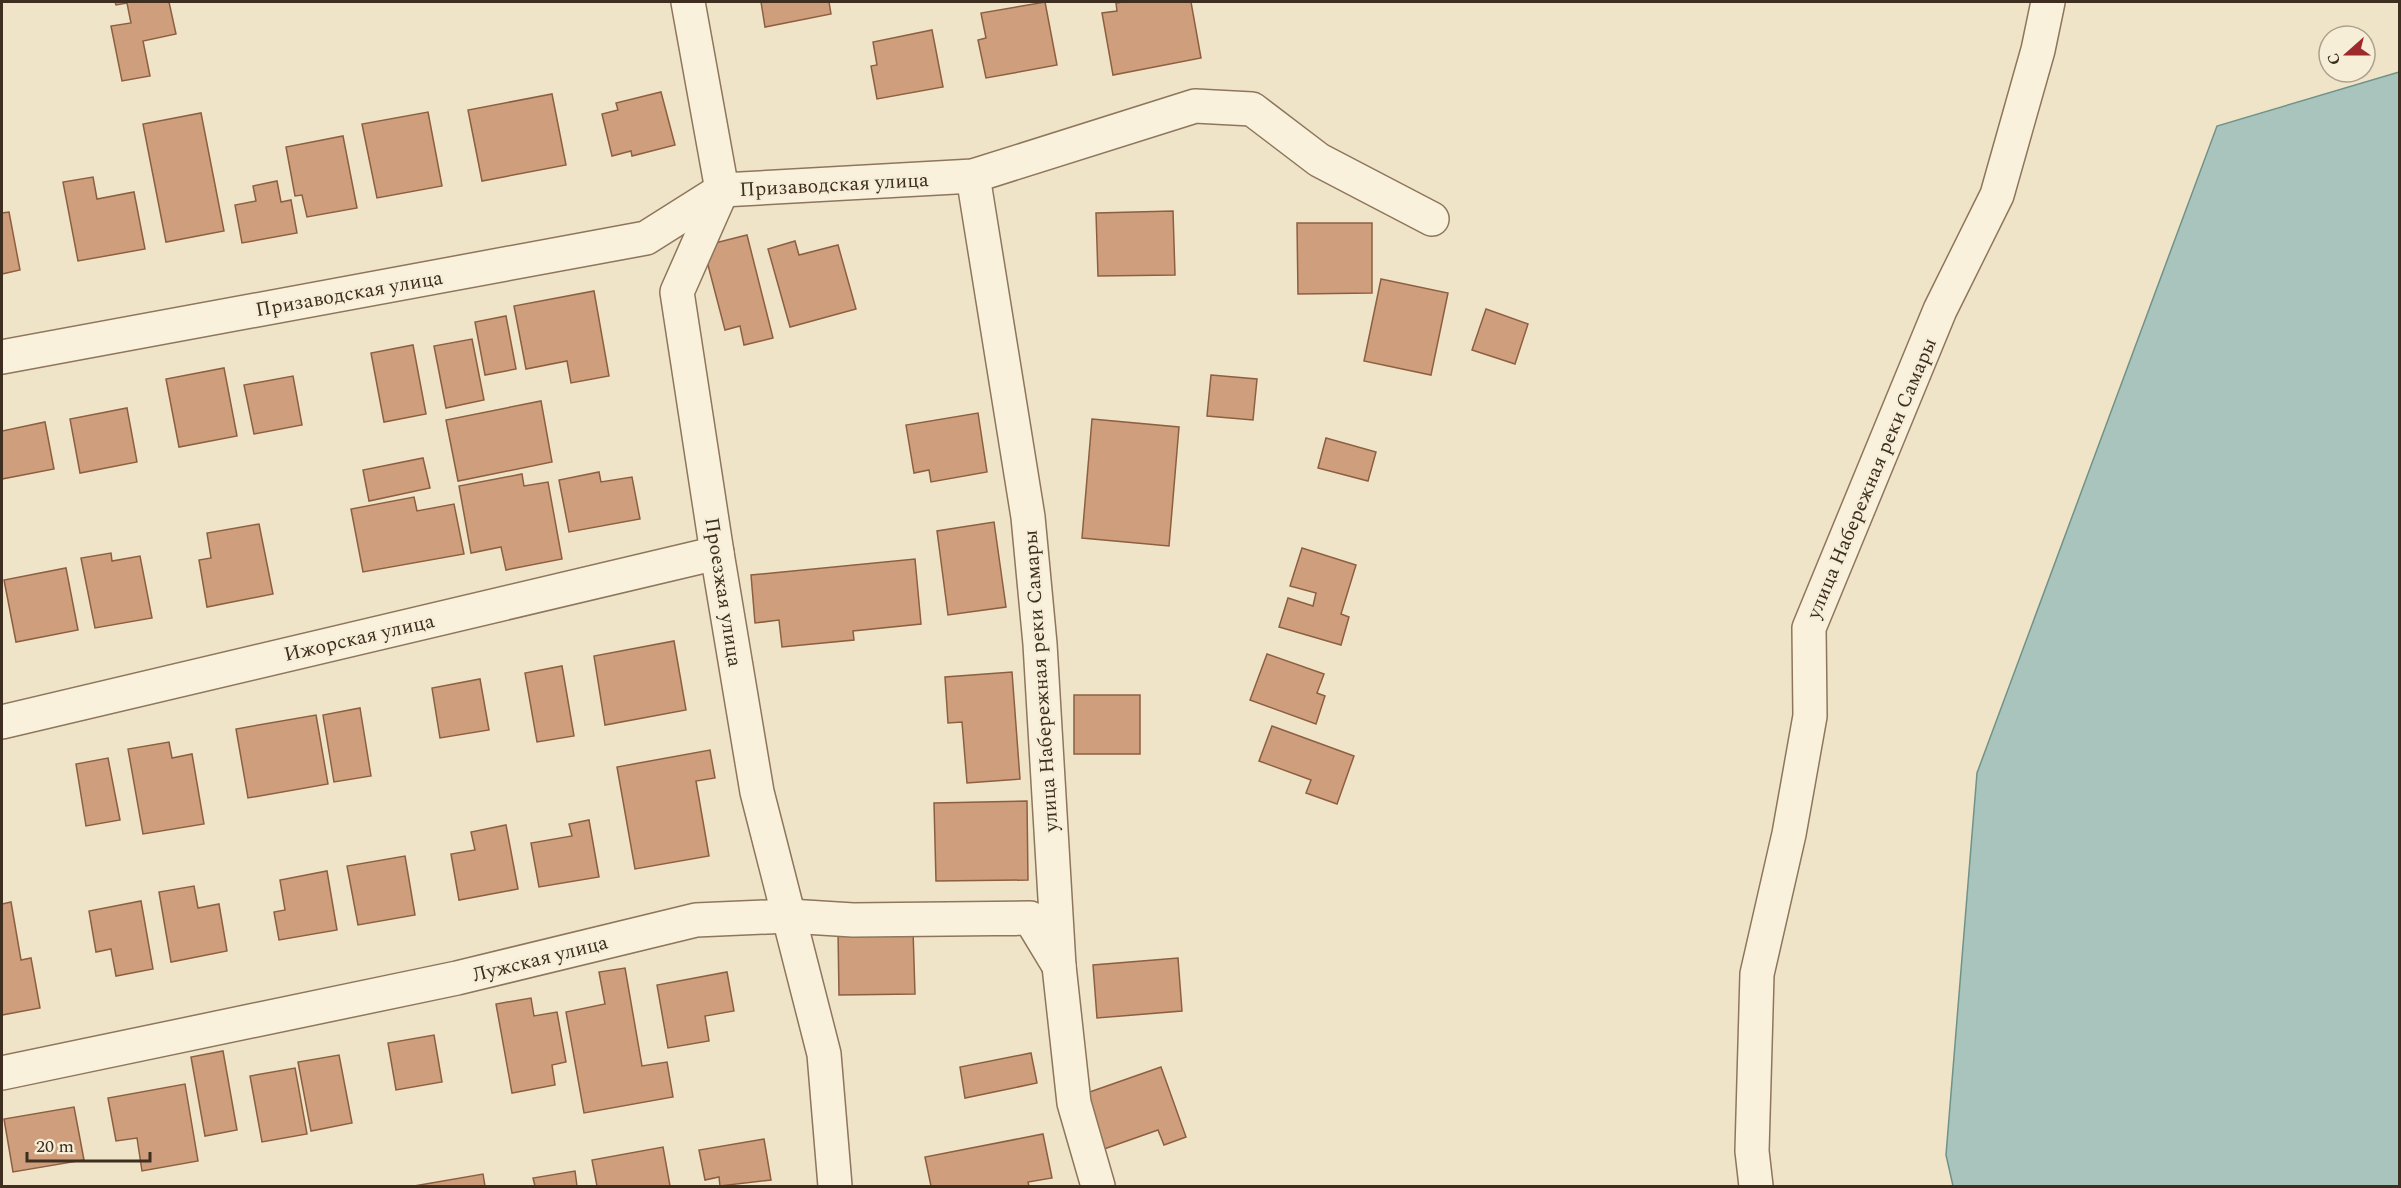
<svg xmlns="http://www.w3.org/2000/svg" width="2401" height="1188" viewBox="0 0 2401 1188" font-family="Spectral,serif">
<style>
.water{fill:#a9c4bc;stroke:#6f938a;stroke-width:1.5}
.building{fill:#cf9f7d;stroke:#8d5f41;stroke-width:1.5}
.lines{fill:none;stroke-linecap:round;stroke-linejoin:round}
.street-casing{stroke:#8d765c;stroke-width:36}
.street{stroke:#faf1dc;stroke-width:33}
.labels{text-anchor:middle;stroke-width:5;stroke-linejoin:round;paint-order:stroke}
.street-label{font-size:20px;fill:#3d2e20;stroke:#f7eed8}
</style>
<rect width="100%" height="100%" fill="#f0e4c8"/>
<!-- water -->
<path class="water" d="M2399,72V1186H1953L1946,1155L1977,773L2217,126Z"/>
<!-- building -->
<g class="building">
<path d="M115,2H169L176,34L143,41L150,76L122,81L111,26L131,23L127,3L116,5Z"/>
<path d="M761,2H829L831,14L765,27Z"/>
<path d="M1045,2L1057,65L986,78L978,40L986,38L981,13Z"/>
<path d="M1123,2H1191L1201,58L1113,75L1102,13L1117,11L1116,3Z"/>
<path d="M932,30L943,87L877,99L871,66L877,65L873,42Z"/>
<path d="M661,92L675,145L632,156L631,151L612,156L602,114L618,110L616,103Z"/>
<path d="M552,94L566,165L482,181L468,110Z"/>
<path d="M428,112L442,186L377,198L362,124Z"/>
<path d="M201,113L224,231L166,242L143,124Z"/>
<path d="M343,136L357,208L307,217L302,195L295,196L286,147Z"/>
<path d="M93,177L97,199L134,192L145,249L78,261L63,182Z"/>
<path d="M277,181L281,202L291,200L297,233L242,243L235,205L256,201L253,186Z"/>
<path d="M1173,211L1175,275L1098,276L1096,213Z"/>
<path d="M9,212L20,270L2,274V213Z"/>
<path d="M1297,223H1372V293L1298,294Z"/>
<path d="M747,235L773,338L744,345L740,326L725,330L703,246Z"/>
<path d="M795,241L799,255L838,245L856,309L790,327L768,249Z"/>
<path d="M1381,279L1448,293L1431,375L1364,361Z"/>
<path d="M594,291L609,376L571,383L567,361L526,369L514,306Z"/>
<path d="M1486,309L1528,324L1515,364L1472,350Z"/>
<path d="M506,316L516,369L485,375L475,322Z"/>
<path d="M472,339L484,400L446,408L434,346Z"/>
<path d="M413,345L426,414L384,422L371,353Z"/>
<path d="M224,368L237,436L179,447L166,379Z"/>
<path d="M1211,375L1257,379L1253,420L1207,416Z"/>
<path d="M293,376L302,425L254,434L244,385Z"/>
<path d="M541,401L552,462L458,481L446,420Z"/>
<path d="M127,408L137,462L80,473L70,419Z"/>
<path d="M978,413L987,472L931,482L929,470L914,473L906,425Z"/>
<path d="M1092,419L1179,427L1169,546L1082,538Z"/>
<path d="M45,422L54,469L2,479V431Z"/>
<path d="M1326,438L1376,452L1368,481L1318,468Z"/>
<path d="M423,458L430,488L369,501L363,470Z"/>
<path d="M599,472L601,482L632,477L640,519L569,532L559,480Z"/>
<path d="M522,474L524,486L548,482L562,559L506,570L501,547L471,553L459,486Z"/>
<path d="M414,497L417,511L454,504L464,554L363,572L351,509Z"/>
<path d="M994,522L1006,607L948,615L937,531Z"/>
<path d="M259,524L273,594L207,607L199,560L211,558L207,533Z"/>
<path d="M1302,548L1356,565L1341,614L1349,617L1341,645L1279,627L1288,598L1313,606L1316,593L1290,586Z"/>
<path d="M111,553L112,561L140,556L152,618L95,628L81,558Z"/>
<path d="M915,559L921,624L853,631L854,640L782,647L779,620L755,623L751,575Z"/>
<path d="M66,568L78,630L16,642L4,580Z"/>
<path d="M674,641L686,710L605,725L594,656Z"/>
<path d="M1267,654L1324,674L1317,693L1325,696L1316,724L1250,700Z"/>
<path d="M562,666L574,736L537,742L525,673Z"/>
<path d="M1012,672L1020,779L967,783L962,722L948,723L945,677Z"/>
<path d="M480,679L489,730L440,738L432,688Z"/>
<rect x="1074" y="695" width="66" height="59"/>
<path d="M360,708L371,776L334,782L323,715Z"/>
<path d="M316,715L328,784L248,798L236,729Z"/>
<path d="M1272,726L1354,756L1337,804L1306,793L1311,780L1259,761Z"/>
<path d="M169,742L172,758L192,754L204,824L143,834L128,749Z"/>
<path d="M710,750L715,778L696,781L709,856L635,869L617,767Z"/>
<path d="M108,758L120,820L86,826L76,764Z"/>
<path d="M1027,801L1028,880L936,881L934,803Z"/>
<path d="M589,820L599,877L539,887L531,843L572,836L569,824Z"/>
<path d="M506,825L518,889L459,900L451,854L475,850L471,832Z"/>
<path d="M405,856L415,915L358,925L347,866Z"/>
<path d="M327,871L337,930L279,940L274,912L285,910L280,880Z"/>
<path d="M194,886L198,908L219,904L227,951L171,962L159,892Z"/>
<path d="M141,901L153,969L116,976L111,949L96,952L89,911Z"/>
<path d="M11,902L21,960L31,958L40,1008L2,1015V904Z"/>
<path d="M913,930L915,994L839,995L838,931Z"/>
<path d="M1178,958L1182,1011L1097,1018L1093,965Z"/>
<path d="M625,968L642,1066L667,1062L673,1097L584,1113L566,1012L605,1004L599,972Z"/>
<path d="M727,972L734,1011L705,1016L709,1041L668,1048L657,985Z"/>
<path d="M531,998L534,1016L557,1012L566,1062L552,1065L555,1085L512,1093L496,1004Z"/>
<path d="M434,1035L442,1082L396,1090L388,1043Z"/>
<path d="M223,1051L237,1130L205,1136L191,1057Z"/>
<path d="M1031,1053L1037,1083L965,1098L960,1067Z"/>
<path d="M339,1055L352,1123L311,1131L298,1062Z"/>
<path d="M1161,1067L1186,1137L1164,1145L1158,1130L1104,1149L1084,1094Z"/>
<path d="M295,1068L307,1134L262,1142L250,1076Z"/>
<path d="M185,1084L198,1161L142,1171L137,1138L116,1141L108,1098Z"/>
<path d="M74,1107L84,1160L13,1172L4,1119Z"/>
<path d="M1043,1134L1052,1178L1028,1182L1029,1186H931L925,1157Z"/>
<path d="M764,1139L771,1180L720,1186L719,1177L705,1180L699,1150Z"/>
<path d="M663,1147L670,1186H597L592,1160Z"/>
<path d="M575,1171L577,1186H535L533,1178Z"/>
<path d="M483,1174L485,1186H414Z"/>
</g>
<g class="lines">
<defs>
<g id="street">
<path d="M688,2L722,190L677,292L717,553L757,792L824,1054L835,1186"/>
<path d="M973,176L1028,517L1040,644L1059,966L1074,1103L1098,1186"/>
<path d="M2,357L646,238L722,190L973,176L1195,106L1252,109L1319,160L1432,219"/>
<path d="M2,722L717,553"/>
<path d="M2,1073L457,978L696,920L789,916L853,920L1030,918L1059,966"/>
<path d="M1756,1186L1752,1151L1757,974L1789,834L1810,716L1809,628L1940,310L1997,195L2038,50L2048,2"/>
</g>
</defs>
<!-- street casing -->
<use href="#street" class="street-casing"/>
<!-- street -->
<use href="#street" class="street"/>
</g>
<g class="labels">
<!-- street labels -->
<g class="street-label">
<text transform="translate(834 184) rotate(-3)" y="7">Призаводская улица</text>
<text transform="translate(349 293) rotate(-10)" y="7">Призаводская улица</text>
<text transform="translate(1871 478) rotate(-67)" y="7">улица Набережная реки Самары</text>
<text transform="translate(724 592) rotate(81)" y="7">Проезжая улица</text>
<text transform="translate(359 637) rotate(-13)" y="7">Ижорская улица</text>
<text transform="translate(1040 681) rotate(-94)" y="7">улица Набережная реки Самары</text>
<text transform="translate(540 958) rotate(-14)" y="7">Лужская улица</text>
</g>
</g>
<!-- border -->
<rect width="2401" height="1188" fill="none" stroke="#3d2e20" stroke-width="6"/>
<!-- north arrow -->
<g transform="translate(2347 54) rotate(249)"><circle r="28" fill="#f7eed8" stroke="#ada18e" stroke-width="1.5"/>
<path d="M0-4.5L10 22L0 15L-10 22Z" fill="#9e2a2b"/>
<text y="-9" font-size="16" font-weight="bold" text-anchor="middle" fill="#3d2e20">С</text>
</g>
<!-- scale -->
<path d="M27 1152v9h123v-9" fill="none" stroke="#3d2e20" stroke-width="3"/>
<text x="36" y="1152" font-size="18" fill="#3d2e20" stroke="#f7eed8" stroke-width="4.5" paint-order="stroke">20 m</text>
</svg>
